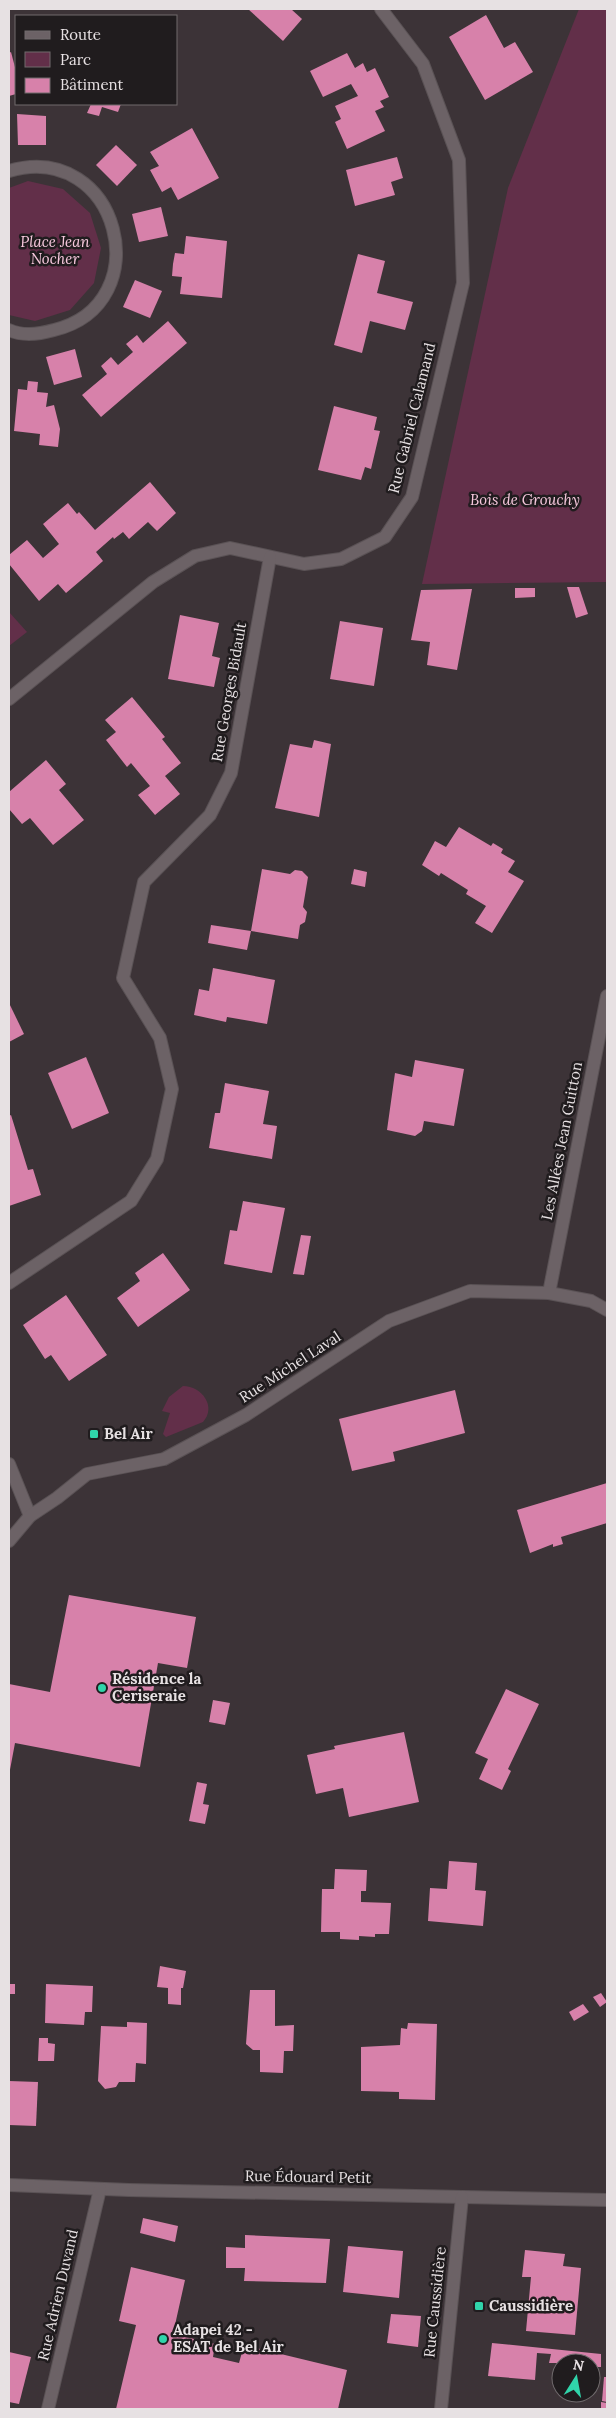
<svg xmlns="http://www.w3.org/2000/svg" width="616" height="2418" viewBox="0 0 616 2418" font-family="Lora,serif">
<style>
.green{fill:#622f49}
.building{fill:#d781aa}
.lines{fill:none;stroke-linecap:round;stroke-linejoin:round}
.minor-casing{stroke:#5a5255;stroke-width:14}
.minor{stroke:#6c6266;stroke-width:12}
.poi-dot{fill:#30d4aa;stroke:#201c1e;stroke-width:2}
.labels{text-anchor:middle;stroke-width:5;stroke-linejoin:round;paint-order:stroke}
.park-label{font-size:15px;font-style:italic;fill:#f7c8dd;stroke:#201c1e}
.street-label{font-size:15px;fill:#e7e1e3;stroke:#201c1e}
.poi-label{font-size:15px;font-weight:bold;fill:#e7e1e3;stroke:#201c1e;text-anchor:start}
</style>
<rect width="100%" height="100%" fill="#3c3337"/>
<!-- green -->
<g class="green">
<path d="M579,9H607V582L422,584L508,188Z"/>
<path d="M28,181L63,189L90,213L101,248L94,283L70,310L35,321L9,315V188Z"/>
<path d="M9,612L27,632L9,646Z"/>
<path d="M183,1386C202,1386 217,1407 203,1422L166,1437L163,1434L170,1413L162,1411L169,1397Z"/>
</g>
<!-- building -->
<g class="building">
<path d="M248,9H291L302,19L283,41Z"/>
<path d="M486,15L504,48L515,42L533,72L485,100L449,37Z"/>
<path d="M11,52L16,71V94L9,96V53Z"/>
<path d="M347,53L355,68L363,63L367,72L375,68L389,97L380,101L384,107L375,111L385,131L347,149L335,122L341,119L335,106L358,96L351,84L323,97L310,71Z"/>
<path d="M91,104H121L118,112L102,107L99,116L87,113Z"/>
<path d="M17,114L46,116V145H18Z"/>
<path d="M192,128L219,178L178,200L171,187L162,192L150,170L159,166L150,152Z"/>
<path d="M116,145L137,165L117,186L96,165Z"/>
<path d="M397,157L403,178L391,182L395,195L355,206L346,170Z"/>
<path d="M161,207L168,236L139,242L132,214Z"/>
<path d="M186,236L227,241L222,298L180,294L182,277L172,276L173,264L175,253L184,254Z"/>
<path d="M358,254L385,261L377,293L413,302L405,330L370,321L362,353L334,345Z"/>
<path d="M135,280L162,291L150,318L123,307Z"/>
<path d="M168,321L187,343L101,417L82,395L107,374L101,366L111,357L118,365L133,352L126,344L137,335L143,343Z"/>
<path d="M75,349L82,377L54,385L46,357Z"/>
<path d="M28,381L38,382L37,392L48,393L46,407L54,405L60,429L58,447L39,445L40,434L14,431L18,389L27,390Z"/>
<path d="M334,406L377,417L374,430L380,431L371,469L365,467L361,480L318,470Z"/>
<path d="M150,482L176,513L157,531L148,522L129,539L123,532L114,539L113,537L96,552L103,561L86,576L66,593L58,584L39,601L9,564V555L27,540L43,558L59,544L43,524L68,503L77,514L79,512L95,530Z"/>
<path d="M567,587H579L588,614L576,618Z"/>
<path d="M515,588H535V597L515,598Z"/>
<path d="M472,589L457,670L427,665L430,642L411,640L421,590Z"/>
<path d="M180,615L219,623L212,656L220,658L214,687L168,679Z"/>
<path d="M340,621L383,628L374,686L330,679Z"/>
<path d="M132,697L165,737L162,739L181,763L165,776L180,794L155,815L138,795L150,786L131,763L127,767L106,740L116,732L105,720Z"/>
<path d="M314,740L331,744L319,817L275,808L290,744L312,748Z"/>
<path d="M46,760L66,784L59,790L84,820L53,845L30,818L22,824L9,809V792Z"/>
<path d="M459,827L491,846L493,843L503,849L501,853L515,861L508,872L524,881L492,933L475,923L486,906L466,894L468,890L441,873L439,876L422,865L435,841L446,847Z"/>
<path d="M262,869L290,874L295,870L302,871L308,877L303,907L307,912L305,922L300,925L298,939L251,931L247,950L208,943L211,925L251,931Z"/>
<path d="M354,869L367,872L365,887L351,884Z"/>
<path d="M213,968L275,980L267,1024L227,1017L226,1022L194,1015L199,989L209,991Z"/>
<path d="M9,1003L24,1034L9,1042Z"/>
<path d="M86,1057L109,1113L72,1129L48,1073Z"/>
<path d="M415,1060L464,1069L454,1126L424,1121L422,1131L415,1136L387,1130L395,1073L412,1077Z"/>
<path d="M225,1083L269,1091L263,1124L277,1126L272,1159L209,1148L215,1113H220Z"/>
<path d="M11,1115L28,1170L33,1169L41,1195L9,1206V1116Z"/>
<path d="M243,1201L285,1208L272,1273L224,1264L230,1230L237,1231Z"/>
<path d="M301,1235L311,1236L304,1275L293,1274Z"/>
<path d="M163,1253L190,1290L138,1327L117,1298L140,1281L135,1273Z"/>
<path d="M66,1295L107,1355L69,1381L51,1355L45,1359L23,1325Z"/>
<path d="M455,1390L465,1433L393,1452L395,1461L352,1471L339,1419Z"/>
<path d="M607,1483V1523L561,1537L563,1544L553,1547V1544L530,1553L517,1510Z"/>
<path d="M69,1595L196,1617L187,1668L158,1663L140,1767L15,1743L9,1775V1684L50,1692Z"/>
<path d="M506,1689L539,1704L508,1769L511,1771L502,1790L479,1779L488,1759L475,1753Z"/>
<path d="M213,1700L230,1703L225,1725L209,1722Z"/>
<path d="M404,1732L419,1802L349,1817L343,1788L316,1794L307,1755L335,1749L334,1746Z"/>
<path d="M197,1782L207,1784L203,1804L209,1805L205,1824L189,1821Z"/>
<path d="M449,1861L477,1863L475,1890L486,1891L483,1926L428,1921L430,1888L447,1889Z"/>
<path d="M335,1869L367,1870L366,1891H361V1902L391,1903L389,1934H375V1937L359,1936V1940L340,1939V1932H321L322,1889H334Z"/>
<path d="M160,1966L186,1971L183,1988H181V2005L168,2004V1988L157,1987Z"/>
<rect x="9" y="1984" width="6" height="10"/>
<path d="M46,1984L93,1986L92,2012H85L84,2025L45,2023Z"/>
<path d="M250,1990H275V2026L294,2025L293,2051H284L283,2073L260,2072V2050H253L246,2044Z"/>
<path d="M601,1993L607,2002L600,2007L593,1997Z"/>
<path d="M583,2004L589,2012L574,2021L569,2012Z"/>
<path d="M127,2022L147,2023L146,2064L136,2063L135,2082H119L116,2087L105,2089L98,2081L101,2026L127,2027Z"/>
<path d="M408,2023L437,2024L435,2100L399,2099V2092L361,2091V2047L400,2045L401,2028L407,2029Z"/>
<path d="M39,2038H48V2043L55,2044L54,2061H38Z"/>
<path d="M9,2081L38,2082L36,2126L9,2125Z"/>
<path d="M143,2218L178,2226L175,2242L140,2233Z"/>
<path d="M245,2235L330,2239L326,2283L244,2281L245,2268H226V2247L245,2248Z"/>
<path d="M348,2246L403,2251L399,2298L343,2292Z"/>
<path d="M525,2250L565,2254L563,2266L581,2268L575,2335L526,2331L531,2277H522Z"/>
<path d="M131,2267L185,2280L173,2334L215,2344L213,2357L239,2363L244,2345L347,2370L338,2409H116L136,2325L119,2321Z"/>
<path d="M391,2314L421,2316L418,2347L387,2343Z"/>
<path d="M492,2343L601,2354V2367H591V2363H549L551,2354L537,2353L535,2380L488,2376Z"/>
<path d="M9,2352L31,2357L19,2404L9,2402Z"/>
<path d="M604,2377H607V2402L602,2401Z"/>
<path d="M601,2402L607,2403V2409H601Z"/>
</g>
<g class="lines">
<defs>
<g id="minor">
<path d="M9,171C119,139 161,304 54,330C40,334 22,336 9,330"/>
<path d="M9,699L153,582L195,556L230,548L304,564L341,559L385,537L412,497L463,283L459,160L423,64L381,9"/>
<path d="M9,1283L131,1201L157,1159L172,1089L160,1038L123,978L144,882L210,815L231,773L270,557"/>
<path d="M549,1293L607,996"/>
<path d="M9,1464L30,1516"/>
<path d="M9,1541L30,1516L57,1498L87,1474L164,1459L246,1415L389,1321L470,1291L549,1293L591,1301L607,1310"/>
<path d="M9,2185L129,2190L607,2200"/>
<path d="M48,2409L100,2189"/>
<path d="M441,2409L462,2197"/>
</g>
</defs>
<!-- minor casing -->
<use href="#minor" class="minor-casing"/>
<!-- minor -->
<use href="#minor" class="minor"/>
</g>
<!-- markers -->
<g class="poi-dot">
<rect x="89" y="1429" width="10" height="10" rx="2.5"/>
<circle cx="102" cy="1688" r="5"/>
<rect x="474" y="2301" width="10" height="10" rx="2.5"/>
<circle cx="163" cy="2339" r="5"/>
</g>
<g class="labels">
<!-- park labels -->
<g class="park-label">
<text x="55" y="247">Place Jean<tspan x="55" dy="17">Nocher</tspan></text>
<text x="525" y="505">Bois de Grouchy</text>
</g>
<!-- street labels -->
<g class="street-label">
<text transform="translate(412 418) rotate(-76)" y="5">Rue Gabriel Calamand</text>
<text transform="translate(229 692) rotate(-80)" y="5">Rue Georges Bidault</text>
<text transform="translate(562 1141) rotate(-79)" y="5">Les Allées Jean Guitton</text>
<text transform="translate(290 1367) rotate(-33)" y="5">Rue Michel Laval</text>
<text transform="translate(308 2177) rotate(1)" y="5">Rue Édouard Petit</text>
<text transform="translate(58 2295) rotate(-77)" y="5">Rue Adrien Duvand</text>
<text transform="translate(435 2302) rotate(-84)" y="5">Rue Caussidière</text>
</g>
<!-- poi labels -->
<g class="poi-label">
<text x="104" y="1439">Bel Air</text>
<text x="112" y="1684">Résidence la<tspan x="112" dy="17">Ceriseraie</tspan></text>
<text x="489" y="2311">Caussidière</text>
<text x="173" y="2335">Adapei 42 -<tspan x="173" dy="17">ESAT de Bel Air</tspan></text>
</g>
</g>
<!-- border -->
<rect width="616" height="2418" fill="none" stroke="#e7e1e3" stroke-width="20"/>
<!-- legend -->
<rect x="15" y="15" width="162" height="90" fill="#201c1e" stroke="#706b6d"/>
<rect x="25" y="31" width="25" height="8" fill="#6c6266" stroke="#706b6d"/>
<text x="60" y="40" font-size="15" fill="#e7e1e3">Route</text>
<rect x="25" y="52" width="25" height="15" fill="#622f49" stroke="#706b6d"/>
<text x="60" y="65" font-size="15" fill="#e7e1e3">Parc</text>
<rect x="25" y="78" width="25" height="15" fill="#d781aa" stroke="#706b6d"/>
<text x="60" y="90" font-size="15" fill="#e7e1e3">Bâtiment</text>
<!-- north arrow -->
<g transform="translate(576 2378) rotate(11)"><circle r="24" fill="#201c1e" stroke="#706b6d"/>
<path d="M0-4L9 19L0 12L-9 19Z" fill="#30d4aa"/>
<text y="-8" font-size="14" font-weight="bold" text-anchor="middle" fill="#e7e1e3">N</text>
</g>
</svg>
